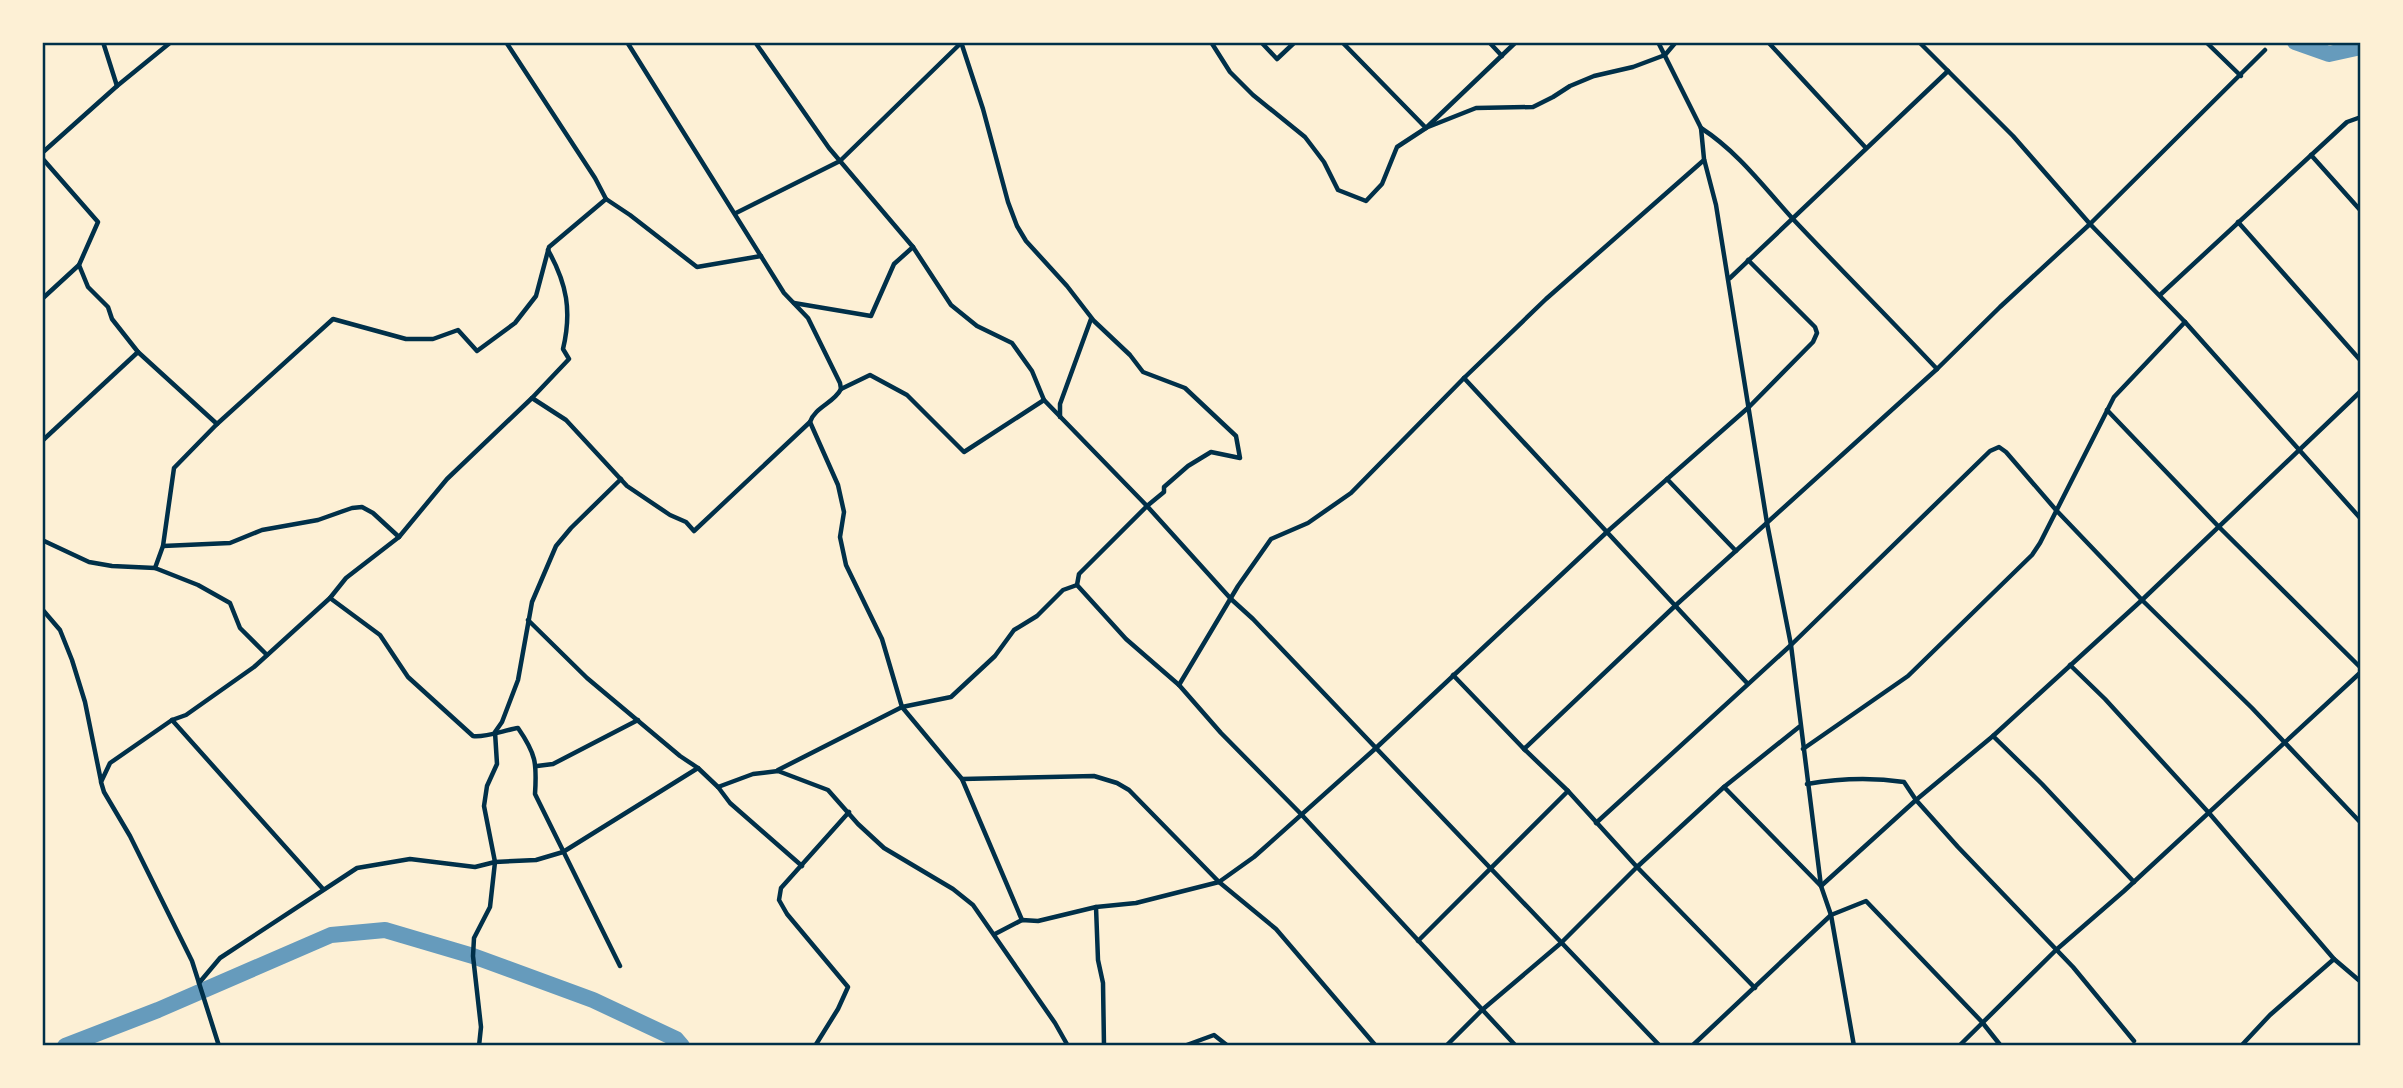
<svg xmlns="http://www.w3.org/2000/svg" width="2403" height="1088" viewBox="0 0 2403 1088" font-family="'Roboto Serif',serif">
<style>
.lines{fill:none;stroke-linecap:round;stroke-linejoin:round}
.river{stroke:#669bbc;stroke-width:16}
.minor{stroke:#003049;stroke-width:4.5}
.neatline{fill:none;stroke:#003049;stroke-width:2.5}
</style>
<rect width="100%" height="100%" fill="#fdf0d5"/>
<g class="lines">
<!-- river -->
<g class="river">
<path d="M2295,42L2329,54L2361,47"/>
<path d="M65,1046L158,1010L331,935L385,930L473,956L593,1000L676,1039L682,1046"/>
</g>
<!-- minor -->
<g class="minor">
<path d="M103,42L117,86"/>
<path d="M627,42L784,293L808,318L840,383L841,389C834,403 815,407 810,422L838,485L844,512L840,537L846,565L882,639L902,707L962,779L1022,920"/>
<path d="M755,42L829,148L913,247L951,305L977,326L1012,343L1032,371L1044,400L1147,506L1231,599L1253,619L1660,1046"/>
<path d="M961,42L983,109L1008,202L1017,226L1026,241L1067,286L1094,321L1130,355L1143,372L1185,388L1236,436L1240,458L1211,452L1188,466L1164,487V492L1147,506L1079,574L1077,585L1126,639L1179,685L1221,733L1300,813L1516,1046"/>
<path d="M1211,42L1230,72L1253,95L1305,137L1324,162L1338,190L1366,201L1382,184L1397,147L1426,128L1516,42"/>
<path d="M1261,42L1277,59L1295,42"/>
<path d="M1342,42L1426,128"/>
<path d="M1489,42L1502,56"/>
<path d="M1658,42L1701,128L1704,159L1716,205L1767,523L1791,645L1821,886L1831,915L1854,1046"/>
<path d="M1768,42L1866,148"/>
<path d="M1919,42L2013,136L2090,224L2185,322L2361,519"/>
<path d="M2206,42L2241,76"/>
<path d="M1428,127L1476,108L1533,107L1553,97L1570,86L1594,76L1633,67L1665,55L1676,42"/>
<path d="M1701,128C1738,152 1763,186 1792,218C1840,269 1889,318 1937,369"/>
<path d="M42,153L117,86L171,42"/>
<path d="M2311,155L2361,211"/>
<path d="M42,158L98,222L79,265L88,287L108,307L112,319L138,352L217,424"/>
<path d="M606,199L630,215L697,267L761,256"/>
<path d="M736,213L840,161L961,43"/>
<path d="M2238,222L2361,361"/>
<path d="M548,250C567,284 572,311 563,349L569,359L532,398L447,479L399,537L346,578L330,598L254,667L186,715L172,720L110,763L101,782L104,792L130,836L192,961L199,983L220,958L357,868L410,859L475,867L495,862L536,860L563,852L698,768"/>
<path d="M1730,278L1948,71"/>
<path d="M2160,295L2347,122L2361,117"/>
<path d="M42,299L79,265"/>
<path d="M794,303L871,316L894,264L913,247"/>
<path d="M1464,378L1747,683"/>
<path d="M841,389L870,375L907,395L964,452L1044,400"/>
<path d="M532,398L566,420L627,486L670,515L686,522L694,531L810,422"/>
<path d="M2107,410L2219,527L2361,668"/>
<path d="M1060,417V404L1091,319"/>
<path d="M42,441L138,352"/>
<path d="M1667,479L1736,551"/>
<path d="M42,540L89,562L112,566L155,568L198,585L230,603L240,628L267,655"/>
<path d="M163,546L230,543L262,530L318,520L352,508L362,507L373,513L399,537"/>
<path d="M155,568L163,546L174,468L217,424L333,319L406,339H433L458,330L477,351L515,323L536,296L549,247L606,199L595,178L506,42"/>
<path d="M330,598L380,635L408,677L473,736C484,738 505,730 518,728C536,754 537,763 535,794L620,966"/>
<path d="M42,609L60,630L72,660L85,702L101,781"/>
<path d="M528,620L587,678L680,756L698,768L718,787L730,803L802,866"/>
<path d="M2070,665L2105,699L2209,813L2334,959"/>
<path d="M1453,675L1524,749L1568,791L1637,867L1755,988"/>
<path d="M1179,685L1238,586L1271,539L1308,523L1351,493L1464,378L1546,299L1704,160"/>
<path d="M172,720L323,889"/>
<path d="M1993,736L2042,784L2134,882"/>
<path d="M1524,749L1676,605L1937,369L2000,307L2090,224L2265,50"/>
<path d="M1803,749L1908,676L2032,555L2040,543L2114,397L2185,322"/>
<path d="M537,766L553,764L638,720"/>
<path d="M778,770L902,707L951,697L995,656L1014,630L1037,616L1063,590L1077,585"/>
<path d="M962,779L1094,776L1117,783L1129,790L1219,882L1276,929L1376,1046"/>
<path d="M1807,784C1841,778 1871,777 1904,782L1916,800L1958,847L2073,967L2134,1041"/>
<path d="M718,787L753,774L778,771L828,790L858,824L884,848L953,889L973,905L1055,1023L1068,1046"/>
<path d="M1724,787L1821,886L1916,800L1993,736L2142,600L2361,391"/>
<path d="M1596,823L1791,645L1990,451L1999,447L2006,452L2056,510L2142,600L2252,708L2361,823"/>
<path d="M1096,907L1098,960L1103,983L1104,1046"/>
<path d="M995,934L1022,920L1038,921L1096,907L1136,903L1219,882L1254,857L1376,748L1608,531L1749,407L1813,342L1817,333L1815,327L1748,260"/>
<path d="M1418,941L1568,791"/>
<path d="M199,983L219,1046"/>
<path d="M479,1046L481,1027L473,956L474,938L490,907L495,862L484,806L487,786L497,764L495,732L502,722L518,680L532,602L556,546L571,528L621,479"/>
<path d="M815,1046L838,1009L848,987L787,914L779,900L781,888L849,812"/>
<path d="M1184,1046L1214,1035L1228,1046"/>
<path d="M1446,1046L1482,1010L1561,943L1637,867L1724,787L1799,727"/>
<path d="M1692,1046L1831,915L1866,901L1982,1022L2001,1046"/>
<path d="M1959,1046L2056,950L2124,891L2361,672"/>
<path d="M2241,1046L2270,1015L2334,959L2361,982"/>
</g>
</g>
<!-- border -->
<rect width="2403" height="1088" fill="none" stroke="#fdf0d5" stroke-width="88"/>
<rect x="44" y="44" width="2315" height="1000" class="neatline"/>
</svg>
